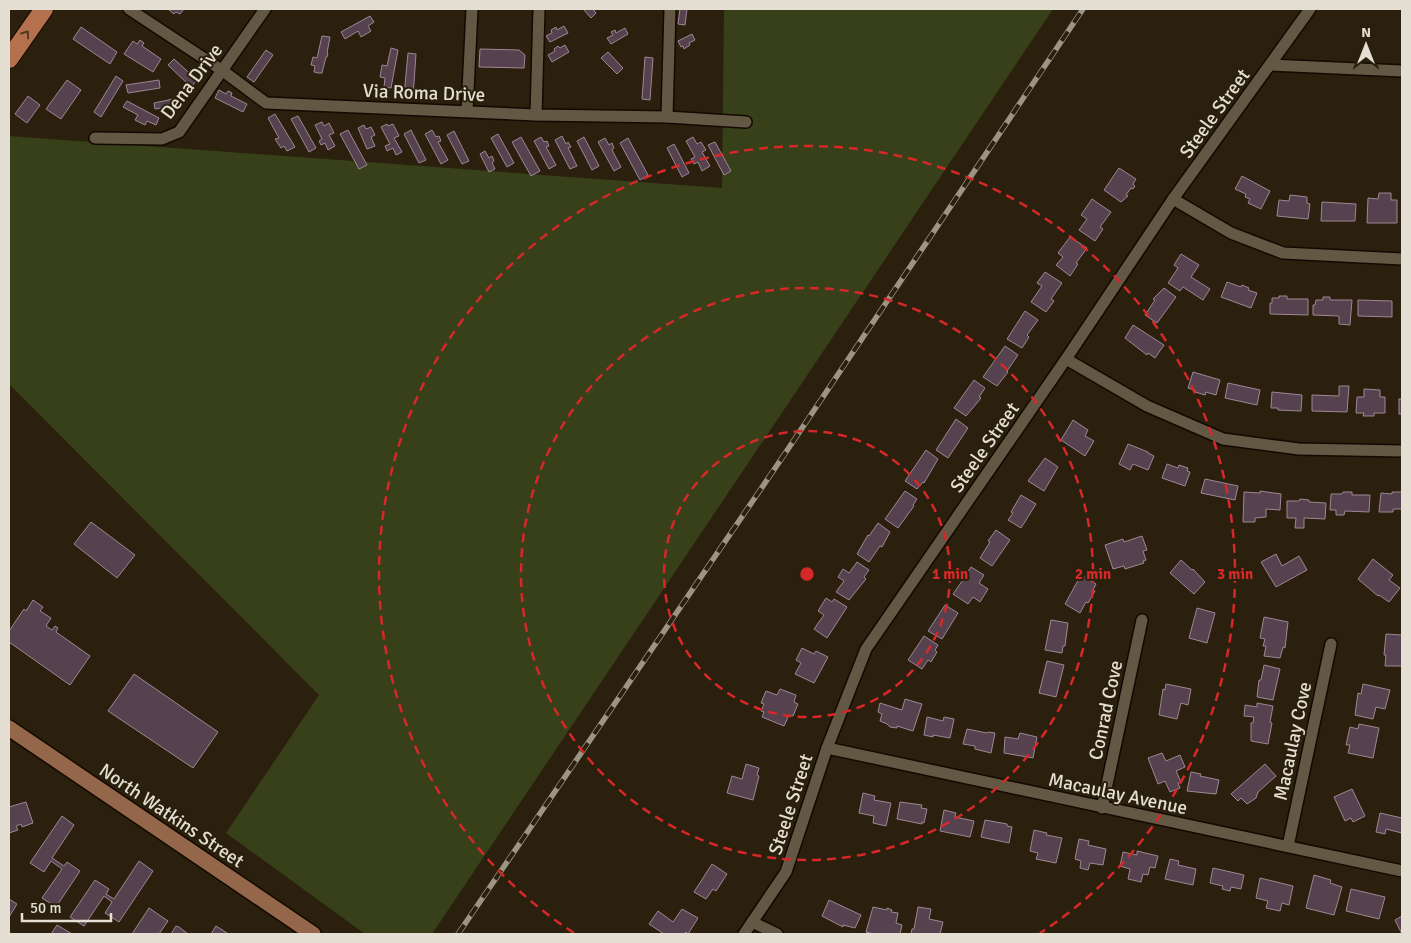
<svg xmlns="http://www.w3.org/2000/svg" width="1411" height="943" viewBox="0 0 1411 943" font-family="Signika,sans-serif">
<style>
.green{fill:#374019}
.building{fill:#56414e;stroke:#9e8795}
.lines{fill:none;stroke-linecap:round;stroke-linejoin:round}
.minor-casing{stroke:#130900;stroke-width:14}
.major-casing{stroke:#130900;stroke-width:18}
.highway-casing{stroke:#130900;stroke-width:20}
.minor{stroke:#635843;stroke-width:11}
.major{stroke:#94674a;stroke-width:15}
.highway{stroke:#b5714e;stroke-width:18}
.rail-casing{stroke:#9c9485;stroke-width:5.5}
.rail{stroke:#2a200d;stroke-width:4;stroke-dasharray:11;stroke-linecap:butt}
.oneway{stroke:#543820}
.ring{fill:none;stroke:#d62828;stroke-width:2.5;stroke-dasharray:9 6}
.labels{text-anchor:middle;stroke-width:4;stroke-linejoin:round;paint-order:stroke}
.street-label{font-size:19px;fill:#e5ded2;stroke:#2a200d}
.centre{fill:#d62828;stroke:#2a200d;stroke-width:2.5}
.ring-label{font-size:15px;text-anchor:middle;font-weight:bold;fill:#d62828;stroke:#2a200d;stroke-width:4;stroke-linejoin:round;paint-order:stroke}
</style>
<rect width="100%" height="100%" fill="#2a200d"/>
<!-- green -->
<path class="green" d="M724,9H1053L432,934H365L226,833L319,695L9,384V136L722,188Z"/>
<!-- building -->
<g class="building">
<path d="M169,9H184L180,14L176,12L174,14L169,10Z"/>
<path d="M583,9H593L596,13L591,18Z"/>
<path d="M680,9H687L685,25L678,24Z"/>
<path d="M370,16L374,22L368,26L371,31L361,37L358,31L345,39L341,32Z"/>
<path d="M564,26L568,33L550,42L546,36L552,33L551,30L556,27L557,30Z"/>
<path d="M81,27L117,52L110,64L73,39Z"/>
<path d="M625,28L628,34L611,44L607,38L613,35L611,32L615,30L616,33Z"/>
<path d="M692,34L695,40L689,43L690,45L684,49L683,46L681,47L678,41Z"/>
<path d="M322,36L330,37L327,53L328,54L327,57H326L322,73H318L314,72L315,66L311,65L313,57L317,58Z"/>
<path d="M140,40L144,43L142,46L161,59L153,72L124,54L133,41L137,44Z"/>
<path d="M565,45L569,52L552,62L548,55L555,51L554,49L558,46L560,48Z"/>
<path d="M391,48L398,50L391,88L384,87L385,78L380,77L382,65L387,66Z"/>
<path d="M480,49L519,50L525,55L524,68L479,67Z"/>
<path d="M266,50L273,55L254,82L247,77Z"/>
<path d="M608,52L623,68L617,74L601,58Z"/>
<path d="M408,53L416,54L413,97L404,96Z"/>
<path d="M645,57L653,58L650,100L642,99Z"/>
<path d="M174,59L197,80L191,87L168,65Z"/>
<path d="M116,76L123,81L101,117L94,112Z"/>
<path d="M67,80L81,90L61,119L46,109Z"/>
<path d="M159,80L160,88L128,93L126,85Z"/>
<path d="M219,90L226,94L228,91L232,93L231,96L247,104L243,112L215,98Z"/>
<path d="M28,96L40,105L27,123L15,114Z"/>
<path d="M173,99L174,106L155,109L154,103Z"/>
<path d="M127,101L159,118L156,125L147,121L145,125L135,120L138,115L123,107Z"/>
<path d="M275,114L295,147L287,151L284,146L281,148L275,139L279,138L268,118Z"/>
<path d="M298,116L316,148L309,152L291,119Z"/>
<path d="M322,122L324,126L329,123L334,133L329,135L335,146L328,150L325,143L321,145L319,141L322,139L315,125Z"/>
<path d="M387,124L388,126L393,124L399,136L394,138L402,152L396,155L393,148L387,151L385,146L390,144L381,127Z"/>
<path d="M364,125L366,129L371,127L375,135L371,137L375,146L367,149L358,128Z"/>
<path d="M348,130L367,165L359,169L340,134Z"/>
<path d="M411,130L426,160L419,163L404,134Z"/>
<path d="M432,130L436,137L439,136L441,141L438,142L448,160L441,164L425,134Z"/>
<path d="M454,131L469,161L462,164L447,135Z"/>
<path d="M498,134L514,163L507,167L491,138Z"/>
<path d="M562,136L566,144L568,142L571,147L568,148L577,166L570,169L555,140Z"/>
<path d="M521,137L540,171L531,176L512,142Z"/>
<path d="M541,137L544,142L547,141L549,146L546,147L556,165L549,169L534,141Z"/>
<path d="M584,137L599,166L592,170L577,141Z"/>
<path d="M693,137L697,144L701,142L706,150L702,152L710,166L702,171L698,162L694,164L691,159L695,157L686,141Z"/>
<path d="M605,138L609,145L612,143L614,148L612,150L621,167L614,171L598,142Z"/>
<path d="M628,138L648,175L640,180L620,143Z"/>
<path d="M715,142L731,171L724,175L708,145Z"/>
<path d="M674,144L689,173L682,177L667,148Z"/>
<path d="M485,151L489,158L492,156L494,161L492,163L495,169L489,172L480,154Z"/>
<path d="M1119,168L1136,179L1133,184L1135,186L1133,189L1131,188L1126,195L1128,196L1121,202L1104,190Z"/>
<path d="M1242,176L1270,191L1261,209L1248,203L1250,199L1245,197L1246,194L1235,189Z"/>
<path d="M1379,193H1391V200H1397V223H1367L1368,198L1378,199Z"/>
<path d="M1290,195L1307,197V203L1310,204L1308,219L1277,216L1279,200L1289,201Z"/>
<path d="M1092,199L1111,212L1100,227L1103,229L1095,241L1079,230L1087,219L1081,215Z"/>
<path d="M1322,202L1356,204L1355,221H1321Z"/>
<path d="M1070,237L1087,248L1076,263L1078,264L1070,276L1056,265L1063,257L1058,253Z"/>
<path d="M1181,254L1199,265L1191,277L1210,289L1203,300L1183,287L1180,291L1168,283L1178,268L1174,265Z"/>
<path d="M1045,272L1062,283L1051,299L1054,301L1046,312L1031,302L1042,286L1037,283Z"/>
<path d="M1227,282L1241,287L1242,285L1249,288L1248,290L1257,293L1251,308L1221,297Z"/>
<path d="M1164,288L1176,297L1157,323L1145,315L1155,300L1153,299Z"/>
<path d="M1279,296H1287V299H1308V315L1270,314V303H1272V298H1279Z"/>
<path d="M1323,297H1330V300H1352L1350,325L1339,324V316L1313,315V305H1315L1316,300H1323Z"/>
<path d="M1358,300L1392,301V317L1358,316Z"/>
<path d="M1025,311L1038,320L1027,335L1029,337L1022,348L1007,339Z"/>
<path d="M1133,325L1164,345L1155,358L1148,353L1147,355L1125,338Z"/>
<path d="M1005,346L1018,355L1007,371L1008,372L997,386L983,377Z"/>
<path d="M1193,372L1220,380L1216,395L1206,392L1205,395L1195,392V390L1188,388Z"/>
<path d="M974,380L985,388L979,397L981,398L966,416L954,408Z"/>
<path d="M1228,383L1260,390L1257,405L1225,398Z"/>
<path d="M1339,386H1349L1347,412L1312,411V395L1339,396Z"/>
<path d="M1364,389L1380,390V397H1385V413H1374V416H1363L1364,413H1356L1357,397H1364Z"/>
<path d="M1272,392L1302,395L1301,411L1278,410V408H1271Z"/>
<rect x="1399" y="399" width="3" height="15"/>
<path d="M956,419L968,428L948,458L936,450Z"/>
<path d="M1073,420L1088,430L1085,436L1094,441L1085,456L1061,440Z"/>
<path d="M1128,444L1148,452V453L1154,456L1148,470L1133,464L1130,470L1119,464Z"/>
<path d="M926,450L938,459L924,483L923,482L917,489L905,481Z"/>
<path d="M1045,458L1058,467L1044,491L1028,481Z"/>
<path d="M1167,464L1178,468L1179,465L1188,468L1187,471L1190,472L1185,486L1162,478Z"/>
<path d="M1205,479L1238,486L1235,500L1201,493Z"/>
<path d="M905,491L917,499L913,505L914,506L898,528L885,519Z"/>
<path d="M1260,491L1281,494L1280,510L1266,509V517L1255,518V522H1243L1244,492L1260,493Z"/>
<path d="M1343,492H1352V495H1370L1369,512L1345,511L1344,515H1336V510H1330L1331,494H1342Z"/>
<path d="M1392,492H1402V509H1393V512H1379L1381,493L1392,494Z"/>
<path d="M1021,495L1036,504L1021,528L1008,520L1013,513L1011,512Z"/>
<path d="M1300,499L1309,500V502L1326,503L1325,519L1304,518V528H1295L1296,518H1287V501H1299Z"/>
<path d="M91,522L135,555L117,578L74,544Z"/>
<path d="M878,523L890,532L882,547L880,546L869,562L857,554L868,535L869,536Z"/>
<path d="M996,530L1010,540L992,566L980,558L990,542L988,541Z"/>
<path d="M1142,536L1147,550L1143,551L1146,560L1143,561L1144,563L1125,569L1124,566L1113,569L1105,545L1123,539L1124,542Z"/>
<path d="M1276,554L1282,566L1299,556L1307,570L1276,587L1261,562Z"/>
<path d="M1373,559L1393,575L1389,580L1400,588L1389,602L1379,595L1378,596L1358,579Z"/>
<path d="M1181,560L1192,570L1193,569L1205,582L1194,594L1170,573Z"/>
<path d="M857,562L869,570L864,577L866,579L849,600L836,592L844,581L838,577L843,569L849,573Z"/>
<path d="M971,567L984,575L979,583L988,589L980,602L973,597L968,604L953,594L965,577L962,575L965,571L967,573Z"/>
<path d="M1081,575L1096,584L1093,590L1095,591L1088,603L1086,602L1080,613L1065,604Z"/>
<path d="M826,598L832,602L834,599L847,607L827,638L814,629L824,615L818,611Z"/>
<path d="M33,600L43,607L40,611L51,618L46,626L52,630L55,626L58,628L56,632L90,656L70,685L9,642V631L24,609L26,611Z"/>
<path d="M945,605L958,613L942,639L928,631Z"/>
<path d="M1197,608L1215,613L1207,643L1189,638Z"/>
<path d="M1264,617L1288,622L1285,648L1283,647L1280,658L1264,656L1266,646H1263L1265,639L1260,638Z"/>
<path d="M1051,620L1068,623L1065,646H1063L1062,653L1045,650Z"/>
<path d="M1386,634L1402,635V666H1385L1386,655H1384Z"/>
<path d="M924,636L938,645L935,650L937,652L931,662L928,660L922,669L908,660Z"/>
<path d="M802,648L814,654L816,651L828,657L814,683L795,674L801,663L796,660Z"/>
<path d="M1047,661L1064,665L1056,697L1039,693Z"/>
<path d="M1264,665L1280,669L1273,700L1257,697L1259,680H1261Z"/>
<path d="M134,674L218,732L193,768L108,711Z"/>
<path d="M1166,684L1191,689L1188,705L1181,703L1177,719L1159,715L1163,689L1165,690Z"/>
<path d="M1363,684L1390,690L1385,709L1376,707L1373,719L1355,715L1358,693L1361,694Z"/>
<path d="M780,689L796,695L794,702L798,704L793,716L789,715L784,726L762,717L764,712L761,711L764,704L761,703L766,691L777,695Z"/>
<path d="M905,699L922,704L913,731L897,726V728L890,727L887,724L880,721L882,714L878,712L880,703L902,710Z"/>
<path d="M1257,703L1273,706L1270,722L1272,723L1268,744L1251,741V723H1253L1254,717L1244,716L1245,705L1257,707Z"/>
<path d="M927,717L943,721L944,717L954,719L950,738L933,735V737L924,735Z"/>
<path d="M1359,724L1379,728L1373,758L1348,753L1350,745H1346L1350,727L1358,729Z"/>
<path d="M967,729L987,733L988,732L995,733L991,753L975,749V746L963,744Z"/>
<path d="M1020,733L1037,737L1033,758L1004,753L1005,737L1018,739Z"/>
<path d="M1162,753L1166,761L1180,755L1185,767L1176,771L1181,782L1178,783L1180,788L1170,792L1165,781L1158,784L1148,758Z"/>
<path d="M746,764L759,768L757,775L759,776L753,800L727,793L732,776L742,779Z"/>
<path d="M1265,764L1276,776L1258,792L1256,798L1247,804L1241,798L1238,801L1231,794Z"/>
<path d="M1191,772L1201,774L1200,776L1219,780L1216,794L1187,791Z"/>
<path d="M1352,789L1365,816L1353,822L1351,818L1345,821L1334,797Z"/>
<path d="M863,793L875,796L874,800L891,803L886,826L873,823L874,816L859,813Z"/>
<path d="M26,802L33,823L22,827L21,824L16,826L18,830L9,833V807Z"/>
<path d="M900,802L922,805L921,808L927,809L924,823L922,822V824L897,819Z"/>
<path d="M944,810L956,813L955,817L974,821L970,837L940,831Z"/>
<path d="M1380,813L1402,818V833L1386,829L1385,834L1376,832Z"/>
<path d="M62,816L74,825L52,858L64,866L67,862L80,871L56,907L42,898L62,869L51,861L44,872L30,863Z"/>
<path d="M985,820L1007,824V826L1012,827L1009,843L981,837Z"/>
<path d="M1034,830L1047,833L1046,835L1062,838L1056,863L1036,859L1038,853L1030,851Z"/>
<path d="M1079,839L1089,841L1088,845L1106,849L1103,865L1090,863L1088,870L1080,868L1081,861L1075,859Z"/>
<path d="M1137,851L1158,856L1155,868L1150,867L1148,875L1143,874L1141,882L1128,879L1130,869L1120,866L1123,852L1137,855Z"/>
<path d="M1170,859L1179,861L1178,865L1196,869L1193,885L1165,879Z"/>
<path d="M139,861L153,871L119,922L105,913L112,902L104,896L84,926L70,917L95,880L109,889L106,894L114,899Z"/>
<path d="M712,864L727,874L716,891L713,889L706,899L694,892Z"/>
<path d="M1213,868L1244,875L1241,889L1231,887L1230,891L1222,889L1223,886L1210,883Z"/>
<path d="M1314,875L1331,880L1330,883L1342,887L1334,915L1306,908Z"/>
<path d="M1260,878L1293,886L1289,905L1282,903L1280,911L1266,908L1268,901L1256,898Z"/>
<path d="M1351,889L1385,897L1379,919L1346,911Z"/>
<path d="M9,899L17,904L9,917Z"/>
<path d="M829,900L861,915L855,928L843,925V927L822,916Z"/>
<path d="M873,907L887,910V908L892,910L891,912L898,913L896,923L902,925L900,934H874L866,932Z"/>
<path d="M918,907L931,909L929,919L943,922L940,934H911L912,929H914Z"/>
<path d="M149,908L168,921L159,934H132Z"/>
<path d="M682,909L698,918L688,934L686,932L684,934H664L649,924L658,911L673,922Z"/>
<path d="M1402,916V934L1395,920Z"/>
<path d="M57,925L72,934H51Z"/>
<path d="M176,926L179,927L188,934H171Z"/>
<path d="M216,926L227,933L226,934H211Z"/>
</g>
<g class="lines">
<defs>
<g id="minor">
<path d="M129,9L223,71L266,103L536,115L667,117L746,122"/>
<path d="M1270,65L1402,71"/>
<path d="M467,111L472,9"/>
<path d="M536,115L539,9"/>
<path d="M667,117L670,9"/>
<path d="M95,138L162,139L179,132L265,9"/>
<path d="M1173,199L1231,233L1283,253L1402,259"/>
<path d="M1066,359L1147,406L1223,439L1299,449L1402,451"/>
<path d="M827,748L1402,871"/>
<path d="M1102,808L1142,620"/>
<path d="M1288,846L1331,644"/>
<path d="M752,922L777,934"/>
<path d="M744,934L786,872L827,748L866,649L1066,359L1173,199L1310,9"/>
</g>
<path id="major" d="M9,728L313,934"/>
<path id="highway" d="M9,59L44,9"/>
</defs>
<!-- minor casing -->
<use href="#minor" class="minor-casing"/>
<!-- major casing -->
<use href="#major" class="major-casing"/>
<!-- highway casing -->
<use href="#highway" class="highway-casing"/>
<!-- minor -->
<use href="#minor" class="minor"/>
<!-- major -->
<use href="#major" class="major"/>
<!-- highway -->
<use href="#highway" class="highway"/>
<defs>
<path id="rail" d="M458,934L786,452L1083,9"/>
</defs>
<!-- rail casing -->
<use href="#rail" class="rail-casing"/>
<!-- rail -->
<use href="#rail" class="rail"/>
</g>
<!-- one-way arrows -->
<defs><path id="oneway-chevron" d="M-2-3.5L2.5 0L-2 3.5" fill="none" stroke-width="1.6" stroke-linecap="round" stroke-linejoin="round" transform="scale(1.25)"/></defs>
<use class="oneway" href="#oneway-chevron" transform="translate(26 34) rotate(-55)"/>
<!-- distance rings -->
<g class="ring">
<circle cx="807" cy="574" r="143"/>
<circle cx="807" cy="574" r="286"/>
<path d="M574 933A428 428 0 1 1 1040 933"/>
</g>
<g class="labels">
<!-- street labels -->
<g class="street-label">
<text transform="translate(191 81) rotate(-53)" y="7">Dena Drive</text>
<text transform="translate(424 92) rotate(2)" y="7">Via Roma Drive</text>
<text transform="translate(1214 113) rotate(-54)" y="7">Steele Street</text>
<text transform="translate(984 447) rotate(-55)" y="7">Steele Street</text>
<text transform="translate(1105 710) rotate(-78)" y="7">Conrad Cove</text>
<text transform="translate(1292 741) rotate(-78)" y="7">Macaulay Cove</text>
<text transform="translate(1118 793) rotate(12)" y="7">Macaulay Avenue</text>
<text transform="translate(790 804) rotate(-72)" y="7">Steele Street</text>
<text transform="translate(172 815) rotate(34)" y="7">North Watkins Street</text>
</g>
</g>
<circle cx="807" cy="574" r="8" class="centre"/>
<g class="ring-label">
<text x="950" y="579">1 min</text>
<text x="1093" y="579">2 min</text>
<text x="1235" y="579">3 min</text>
</g>
<!-- border -->
<rect width="1411" height="943" fill="none" stroke="#e5ded2" stroke-width="20"/>
<!-- north arrow -->
<g transform="translate(1366 45)" stroke="#2a200d" stroke-width="4" paint-order="stroke">
<path d="M0-4L9 19L0 12L-9 19Z" fill="#e5ded2"/>
<text y="-8" font-size="14" font-weight="bold" text-anchor="middle" fill="#e5ded2">N</text>
</g>
<!-- scale -->
<path d="M22 913v8h89v-8" fill="none" stroke="#e5ded2" stroke-width="2.5"/>
<text x="30" y="913" font-size="15" fill="#e5ded2" stroke="#2a200d" stroke-width="4" paint-order="stroke">50 m</text>
</svg>
